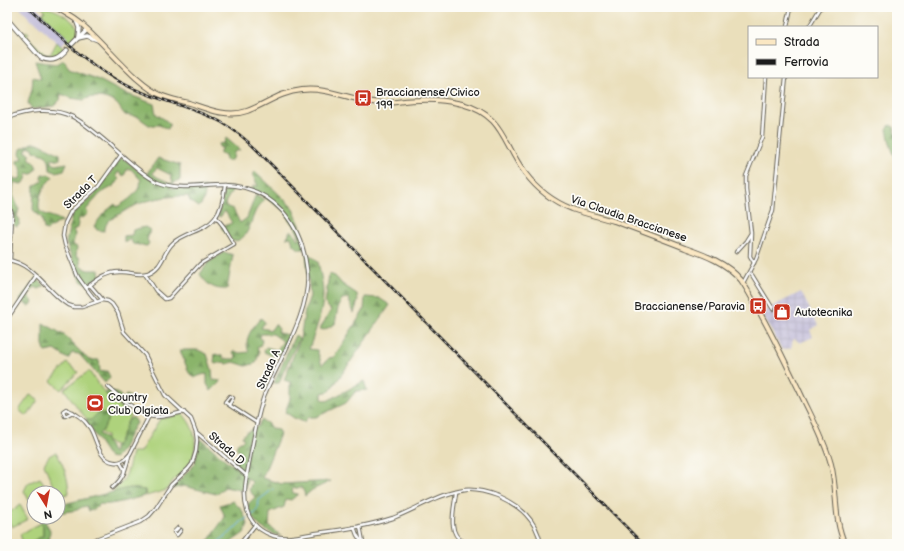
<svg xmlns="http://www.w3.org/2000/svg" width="904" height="551" viewBox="0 0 904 551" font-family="'Balsamiq Sans',sans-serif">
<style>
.industrial{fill:url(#industrial-grid)}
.railway{fill:#c5c0da}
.grass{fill:#aed27b;stroke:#65774c}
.forest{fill:url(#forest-firs);stroke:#536844}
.park{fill:url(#park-dots);stroke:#65774c}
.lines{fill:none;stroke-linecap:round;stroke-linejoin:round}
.stream{stroke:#68b5e1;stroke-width:1}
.minor-casing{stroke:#646054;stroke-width:4.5}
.tertiary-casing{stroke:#646054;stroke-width:5.5}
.secondary-casing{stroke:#646054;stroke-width:6}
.minor{stroke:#fff;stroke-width:2.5}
.tertiary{stroke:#fff;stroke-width:3.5}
.secondary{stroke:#fae7c3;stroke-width:4}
.rail-casing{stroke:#1c1c1c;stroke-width:2.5}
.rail{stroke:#fdfcf7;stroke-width:1;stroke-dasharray:3;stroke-linecap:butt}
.labels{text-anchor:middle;stroke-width:3.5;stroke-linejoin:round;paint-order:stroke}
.poi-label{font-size:11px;fill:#1c1c1c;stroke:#fdfcf7;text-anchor:start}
.street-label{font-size:11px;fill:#1c1c1c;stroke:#fdfcf7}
</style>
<defs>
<pattern id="industrial-grid" width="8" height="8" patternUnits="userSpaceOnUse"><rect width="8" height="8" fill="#c5c0da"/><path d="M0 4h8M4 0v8" fill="none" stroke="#a9a4ba"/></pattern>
<pattern id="forest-firs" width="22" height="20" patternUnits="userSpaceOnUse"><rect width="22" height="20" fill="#8ab46b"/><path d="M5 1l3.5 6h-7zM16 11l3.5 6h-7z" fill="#709257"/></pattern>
<pattern id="park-dots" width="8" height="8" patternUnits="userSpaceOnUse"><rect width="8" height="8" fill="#aed27b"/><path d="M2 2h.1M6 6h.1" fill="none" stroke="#95b46a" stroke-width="1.8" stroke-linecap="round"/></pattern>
</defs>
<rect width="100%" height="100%" fill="#fdfcf7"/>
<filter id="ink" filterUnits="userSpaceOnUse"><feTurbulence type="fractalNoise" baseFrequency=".025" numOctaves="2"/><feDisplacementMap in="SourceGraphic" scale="8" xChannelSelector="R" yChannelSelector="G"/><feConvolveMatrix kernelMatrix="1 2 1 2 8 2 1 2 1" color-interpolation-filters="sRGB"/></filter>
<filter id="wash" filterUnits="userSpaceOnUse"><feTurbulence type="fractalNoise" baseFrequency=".012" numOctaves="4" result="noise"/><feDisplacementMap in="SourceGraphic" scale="16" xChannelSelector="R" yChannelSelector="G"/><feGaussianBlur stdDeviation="0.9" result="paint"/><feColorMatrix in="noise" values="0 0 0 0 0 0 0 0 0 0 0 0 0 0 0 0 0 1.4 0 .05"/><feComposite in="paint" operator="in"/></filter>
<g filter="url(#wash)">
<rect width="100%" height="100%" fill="#eadfbb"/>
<!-- industrial -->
<path class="industrial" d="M801,292L818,325L810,330L813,337L800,343L795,339L793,340L791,348L782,350L761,312Z"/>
<!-- railway -->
<path class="railway" d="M19,7H36L68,38L61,46L33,20L32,21Z"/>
<!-- grass -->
<g class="grass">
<path d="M41,7C54,7 70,17 78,28L77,35L70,44L66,40L68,38L42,14L45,11Z"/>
<path d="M67,363L78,372L61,390L51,381Z"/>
<path d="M89,371C100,387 112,406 131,414L117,446L105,441L107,436C93,431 73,401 64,389Z"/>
<path d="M30,395L38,400L28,415H25L19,410Z"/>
<path d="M183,414C194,427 198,440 193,457C192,460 191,463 189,465C181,476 173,477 167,490L146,496L145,490L129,488L115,492L113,491C128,479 128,469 132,452H140L160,419Z"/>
<path d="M56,452C64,466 68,477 69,493L58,498V493H56L44,464L49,456Z"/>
<path d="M40,478L51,493H34V508L31,504L24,491L28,483Z"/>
<path d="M20,505L28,519L12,527L7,519V514Z"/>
<path d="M41,523L43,526V536L27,544H23L20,534Z"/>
</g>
<!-- forest -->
<g class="forest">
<path d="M64,60L69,69L99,80L122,92L154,104L156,114L164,119L170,124L168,129L159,125H149L138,117L125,115C122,112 120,107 117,104C111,98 92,94 84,100L71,98L61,94L60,100L54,106L32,109L28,103L32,89L33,77L41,79L35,61L56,64Z"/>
<path d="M890,125L894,127L897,135V160C891,150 889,140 887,129Z"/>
<path d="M226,138L240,150L234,152L233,159L228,161H226L225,155L220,154V150L223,148L219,147V144L224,143Z"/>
<path d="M33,143H38L60,154V159L57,160L51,159L52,163L56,165L67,163L64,170L56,172L50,170C49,155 48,156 34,151L33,148L30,147L26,149V152L29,153L30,159L34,162L37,168L32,174L26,173L27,177L24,183L21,184L14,182L13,195L19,209L17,216L20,220L19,225L16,227C12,222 15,226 14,221C13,210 7,198 7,188L10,186L7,184V180L9,179H20C22,173 23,167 17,163V161L23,158L20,154L21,149Z"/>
<path d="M122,157L145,176L158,158L180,165V180L173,183L171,175L157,168L152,173L157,177L175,185L169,188H196L205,187C205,196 205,200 199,207L190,201L188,196C164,196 144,199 123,212C118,215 111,218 107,223C105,225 106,228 104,231L97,230L94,226L104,213L115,204L117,207C127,201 140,193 141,180L131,169H127L124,176L118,172L116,176L119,179C116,188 105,189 99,195C95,200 90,205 86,210L88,213C85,217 83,218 79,218L77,228L73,230L75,234L73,245L77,247L76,256L80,258V265L88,270H99L100,277L87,283L82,282L78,275L66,243L72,214L94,195Z"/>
<path d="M255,171L292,207L300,225L306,249H299L293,244L291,237L286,238L289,235V232H293L298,240L300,238L294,225L289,221L287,213L282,209L252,189L253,186H258L253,176Z"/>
<path d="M42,174L50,175L53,177C43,186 38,196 39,210C46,217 56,216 63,222L56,224L47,230L44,229L42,218L33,210L34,186L43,181L41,178Z"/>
<path d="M225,187L234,188L226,201L225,206L233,209L240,223L247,218L256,194L264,200C262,203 258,207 256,210C250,222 248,243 231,241L221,227L232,223L225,211L220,217L218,216Z"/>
<path d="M145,227L150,230L147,240L149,243L147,246L133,244L130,239L126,242H124V236L132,235L133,230Z"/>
<path d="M224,252L233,255L227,289C214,290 207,285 200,274L208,263Z"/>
<path d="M306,252L318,261C320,272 323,283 323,294C323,313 315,331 309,349L317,350L322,365L329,358L334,357L364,310L365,297L379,298L390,305L330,391L322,393V399L327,401L364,381L367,390L356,391L346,403L316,417H309L304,422L294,418L285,412L290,399V382L284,380L300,339L305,310L310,296Z"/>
<path d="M329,274L335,276L342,284L357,294L358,301L354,313L348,298L342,299C337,307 337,315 335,324L324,330L320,329L331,310L325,304Z"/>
<path d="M36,278L45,286L39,289L35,287L28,295L33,302L31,305L28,306L20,300Z"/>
<path d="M261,318L265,322L261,328L271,330L275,324L279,329L278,333L289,335L283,352L273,356L264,352L266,347L277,350L283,341L273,334H261L260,337L262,341L260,346L257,348L259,353L256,363L246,366L234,362L227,364L224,362L215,364L214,363L215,354L222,356L224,359H235L236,356L233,353L234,351L240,353L249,352C243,339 252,328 261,318Z"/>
<path d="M43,323L64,335L89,360H99L100,372L107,371L110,377L105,383L79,354L72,353L68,359L55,350L45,352L43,344Z"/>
<path d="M295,335L299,339L284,370L279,383H274Z"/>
<path d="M180,350H198L207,354L212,370L213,380L221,381L211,391L207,384V374L201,375L194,378L189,373Z"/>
<path d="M108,389L120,395L123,400L126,395L131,397L126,411L106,394Z"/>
<path d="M98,413L107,414L109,417L103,430L99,434L105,438L112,452H114V447C125,439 123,421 133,417L136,423C128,434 125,449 115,458L109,457L85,420H91Z"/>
<path d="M261,420L267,423L272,429L278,430L280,434L262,478L282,484L331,481L312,490L305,496L304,492L301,487L292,489L293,493L298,494L291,500L286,499L284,507L270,513L269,526L281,536C265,532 250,522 248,504L255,497L249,490L252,482L232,464L240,453L236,448L238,443L241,442L244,439L242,437L245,433L258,426Z"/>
<path d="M199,440H202L247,478L245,491L225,487L216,494L184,486L171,489L195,464Z"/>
<path d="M129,488L145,490L144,496C132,499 111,506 100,504L95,509L89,511L87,506L82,507L77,510L58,513V507L68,503Z"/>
<path d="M233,501L242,510L248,524L244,533L228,544H206L225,517L220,505Z"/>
<path d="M38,517H52L45,522C49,528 52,531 48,537L51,544H46L45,542L43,544H27L43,536V526Z"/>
</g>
<!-- park -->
<path class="park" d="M26,31L29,33L27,34V38H29L46,55L51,53L57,42L64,49L55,57C40,59 32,46 24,35V33Z"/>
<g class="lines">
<!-- stream -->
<path class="stream" d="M215,544L230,533L241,522L255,513L258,508L259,500L273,489"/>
</g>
</g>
<g filter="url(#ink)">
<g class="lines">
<defs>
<g id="minor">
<path d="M787,27L791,7"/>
<path d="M809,27L821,7"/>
<path d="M7,118C27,110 53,107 73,117C90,126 111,146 126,159C135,167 145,176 157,182C179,191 201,185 224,185C273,186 302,224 307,270C312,310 279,359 264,396C257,416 254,437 250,458C247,474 242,494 247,510C251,524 261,532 274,536C288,540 303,535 317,533C342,530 368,526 393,518C416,509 441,493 465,490C476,489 487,492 498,496C520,506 536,519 541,544"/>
<path d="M121,155L98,187L71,211L65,223L63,236L65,245L78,277L86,288C97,280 107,271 121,272C131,272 138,276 148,273C163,268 163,252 173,243C185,232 205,231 215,218C222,209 224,196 225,185"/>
<path d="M7,197L12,215L10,260"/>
<path d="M751,234L750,256L754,263"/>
<path d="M736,252L746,241L751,233L746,189V176L762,137L766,77"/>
<path d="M7,260C34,263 47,292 68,305L74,307H82L102,300L108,301L112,304L118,313L124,332L145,355L165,395L191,419L196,432L197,440L196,451L192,464L188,469L171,485L156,508L149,516L140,522L83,544"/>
<path d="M749,273L752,275L773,309"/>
<path d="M145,274L156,291L165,299L169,298L200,264L234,244L224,227L216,217"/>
<path d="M743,283L756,259L773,210L786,77"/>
<path d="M90,285L102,299"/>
<path d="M86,288L96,301"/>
<path d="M7,319L36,276"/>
<path d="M108,387C116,394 139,414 149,416C160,419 173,414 184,412"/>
<path d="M229,405L225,402L230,396L233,398L229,405L257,423"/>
<path d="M73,412L65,416L63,411L66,409C76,413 84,419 90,428C97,439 98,460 114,462C121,463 125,460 130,454L149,416"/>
<path d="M196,432L247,476"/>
<path d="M120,462L124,469V473"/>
<path d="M112,488C124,478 125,471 129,456"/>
<path d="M456,492C455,505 446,534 463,541C471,544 480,542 488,544"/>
<path d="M360,526L363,542"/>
<path d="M354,527L357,535L363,544"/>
<path d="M178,528L174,532L177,535L181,530"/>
<path d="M240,544L255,525"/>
</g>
<g id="tertiary">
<path d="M7,19L41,58C53,63 60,58 67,50"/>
<path d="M76,20L79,28L78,37"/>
<path d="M78,38L87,36L98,40"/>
<path d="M71,45L87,29"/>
</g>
<path id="secondary" d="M55,7C66,13 77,19 86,28C108,47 137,86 163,96C171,99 180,101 189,103C207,109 228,118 247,111C266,104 280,92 302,90C330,87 354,102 382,103C394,103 407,100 419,100C434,99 449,101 462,104C504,115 503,144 525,173C537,189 554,202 572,209C586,214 600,217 614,221C638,230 662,239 685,248C705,255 727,263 741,280C748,290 754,302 760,313C774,338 786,364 799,390C810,414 824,438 831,464C838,491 833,519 845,544"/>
</defs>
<!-- minor casing -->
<use href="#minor" class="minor-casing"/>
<!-- tertiary casing -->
<use href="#tertiary" class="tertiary-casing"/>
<!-- secondary casing -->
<use href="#secondary" class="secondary-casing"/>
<!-- minor -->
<use href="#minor" class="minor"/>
<!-- tertiary -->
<use href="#tertiary" class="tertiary"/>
<!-- secondary -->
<use href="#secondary" class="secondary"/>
<defs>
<path id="rail" d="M28,7C60,37 90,68 130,87C160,101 192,107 221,122C235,130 247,140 259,152L643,544"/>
</defs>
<!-- rail casing -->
<use href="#rail" class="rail-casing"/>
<!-- rail -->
<use href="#rail" class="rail"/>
</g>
</g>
<!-- icons -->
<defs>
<symbol id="bus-square" viewBox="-11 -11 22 22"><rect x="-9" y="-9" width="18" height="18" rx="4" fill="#c8321e" stroke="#fdfcf7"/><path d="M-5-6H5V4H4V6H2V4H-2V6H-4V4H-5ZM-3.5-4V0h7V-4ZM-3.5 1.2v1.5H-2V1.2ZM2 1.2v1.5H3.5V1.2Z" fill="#fff"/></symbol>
<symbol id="shop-square" viewBox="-11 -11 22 22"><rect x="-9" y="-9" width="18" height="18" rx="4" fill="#c8321e" stroke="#fdfcf7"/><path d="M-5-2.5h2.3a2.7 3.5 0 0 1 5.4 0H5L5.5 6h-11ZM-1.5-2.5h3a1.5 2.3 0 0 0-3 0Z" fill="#fff"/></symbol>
<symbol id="stadium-square" viewBox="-11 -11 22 22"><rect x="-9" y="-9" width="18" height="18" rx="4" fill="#c8321e" stroke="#fdfcf7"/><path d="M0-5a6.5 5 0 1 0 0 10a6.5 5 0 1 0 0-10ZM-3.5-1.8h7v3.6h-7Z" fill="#fff"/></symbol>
</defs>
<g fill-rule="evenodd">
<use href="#bus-square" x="353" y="88" width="20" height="20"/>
<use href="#bus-square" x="748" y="296" width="20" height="20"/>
<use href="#shop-square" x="772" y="302" width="20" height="20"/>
<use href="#stadium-square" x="85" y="393" width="20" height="20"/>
</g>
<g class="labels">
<!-- poi labels -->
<g class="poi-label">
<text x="376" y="96">Braccianense/Civico<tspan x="376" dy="13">199</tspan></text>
<text x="745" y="310" text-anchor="end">Braccianense/Paravia</text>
<text x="795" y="316">Autotecnika</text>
<text x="108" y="401">Country<tspan x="108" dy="13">Club Olgiata</tspan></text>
</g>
<!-- street labels -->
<g class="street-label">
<text transform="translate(80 192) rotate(-45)" y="4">Strada T</text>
<text transform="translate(629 218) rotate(19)" y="4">Via Claudia Braccianese</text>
<text transform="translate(268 369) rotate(-66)" y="4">Strada A</text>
<text transform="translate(227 448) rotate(41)" y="4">Strada D</text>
</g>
</g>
<!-- margin -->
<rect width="904" height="551" fill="none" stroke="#fdfcf7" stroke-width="24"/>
<!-- legend -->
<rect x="748" y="26" width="130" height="52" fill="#fdfcf7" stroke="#a3a29f"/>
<rect x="756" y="39" width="20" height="6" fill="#fae7c3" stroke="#a3a29f"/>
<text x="784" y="46" font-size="12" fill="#1c1c1c">Strada</text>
<rect x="756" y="59" width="20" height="6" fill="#1c1c1c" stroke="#a3a29f"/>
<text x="784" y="66" font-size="12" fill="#1c1c1c">Ferrovia</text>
<!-- north arrow -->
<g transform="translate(46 505) rotate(169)"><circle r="19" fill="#fdfcf7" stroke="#a3a29f"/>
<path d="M0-3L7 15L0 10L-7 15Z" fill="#c8321e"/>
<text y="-6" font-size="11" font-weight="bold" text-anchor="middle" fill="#1c1c1c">N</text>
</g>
</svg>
